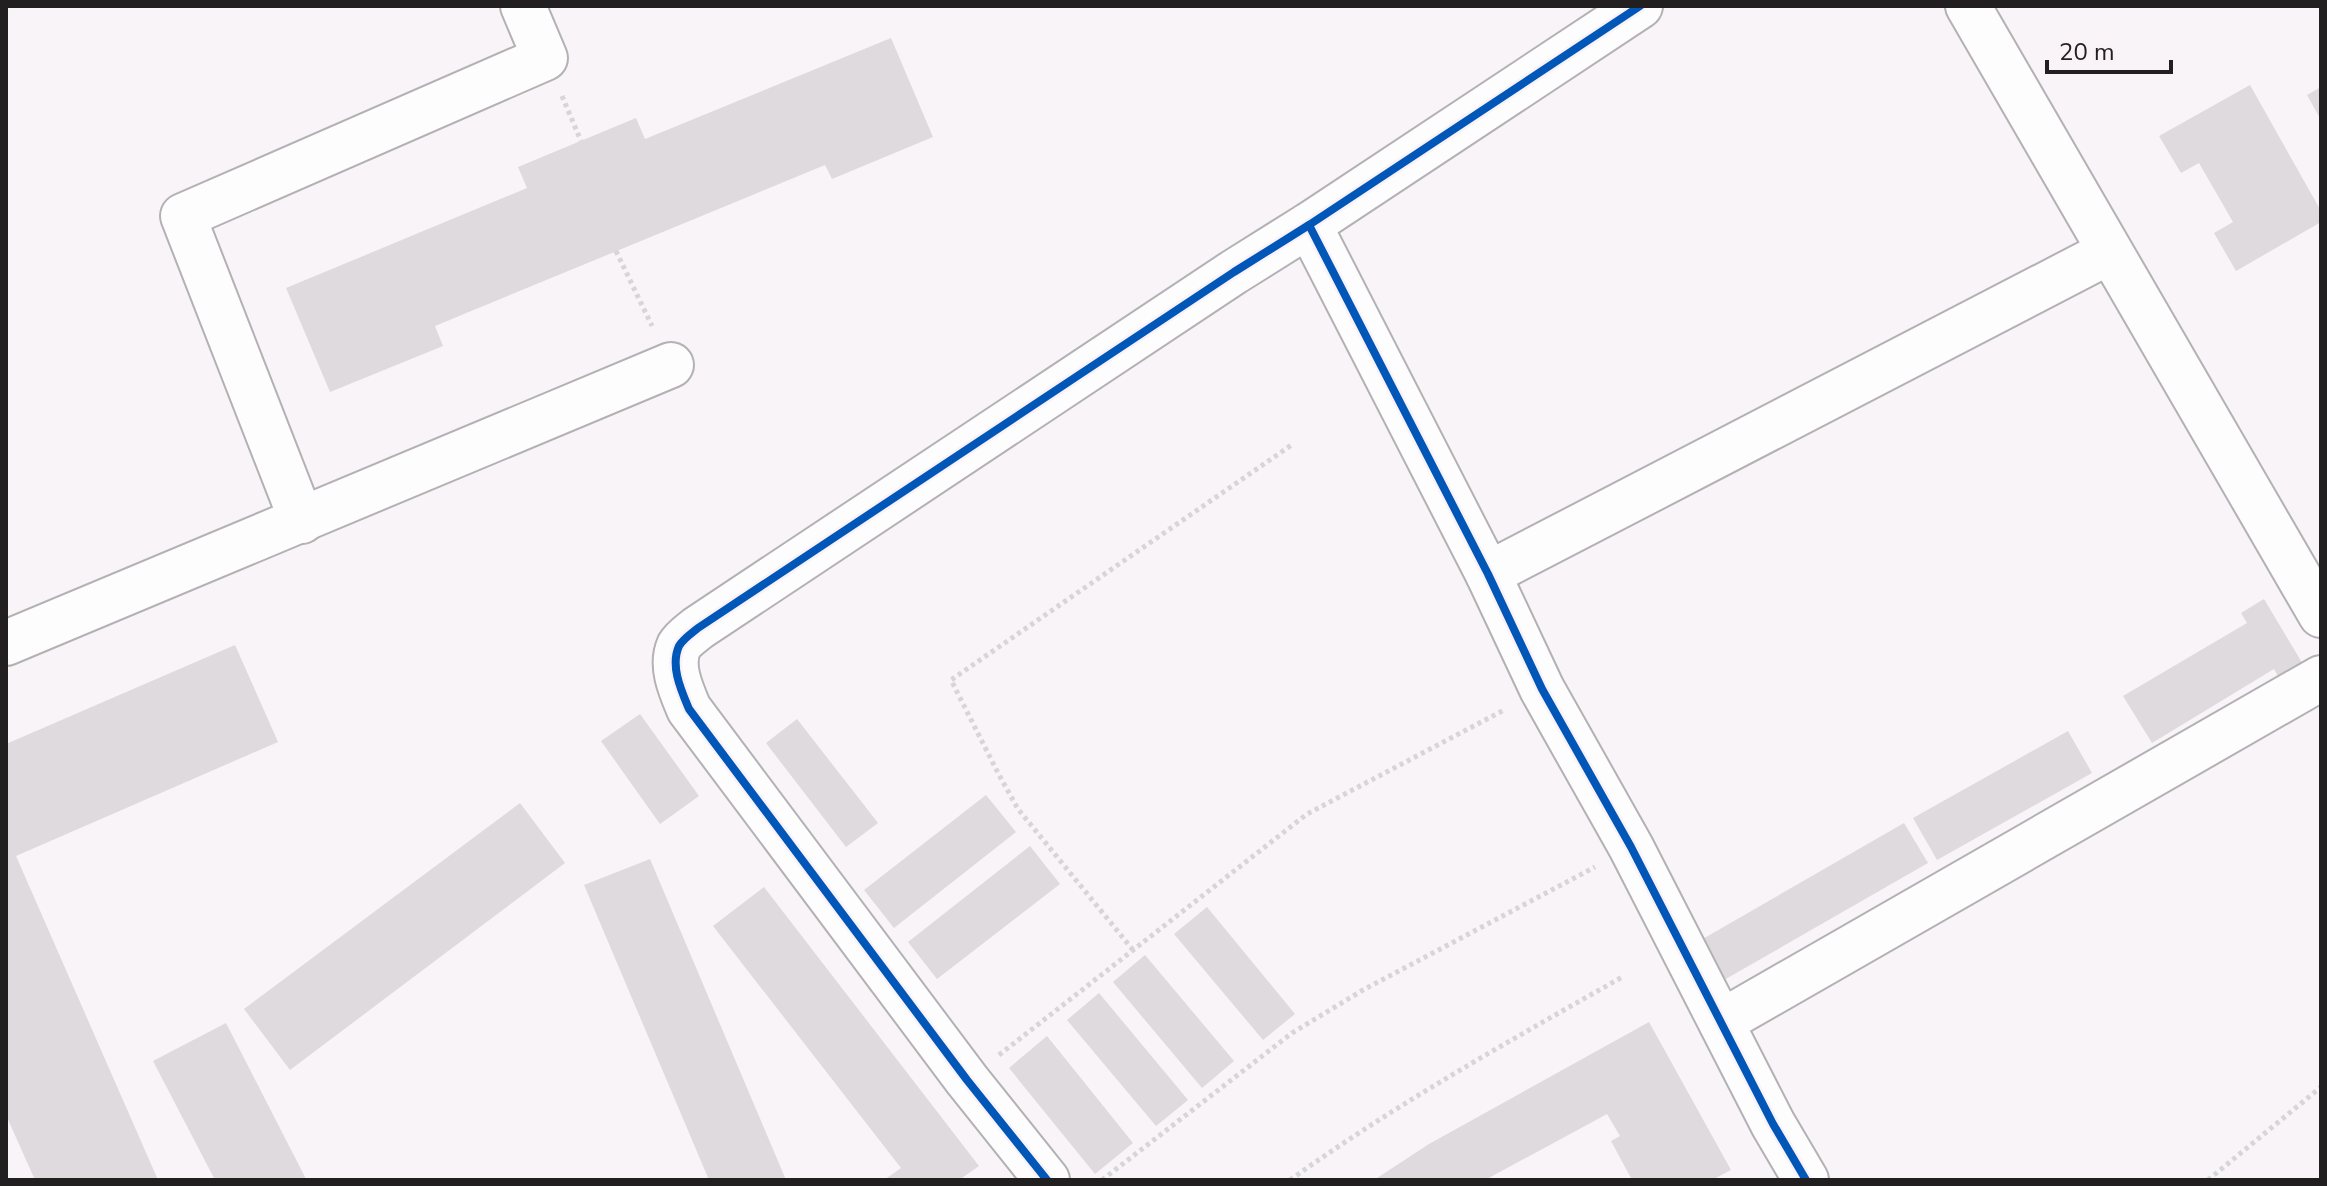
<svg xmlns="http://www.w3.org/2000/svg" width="2327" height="1186" viewBox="0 0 2327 1186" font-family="'Nunito Sans',sans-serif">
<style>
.building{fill:#dedadd}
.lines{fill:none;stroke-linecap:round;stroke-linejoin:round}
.minor-casing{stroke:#b4b1b4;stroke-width:48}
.path{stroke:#d7d5d7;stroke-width:5;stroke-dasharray:4 4;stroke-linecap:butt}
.minor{stroke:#fefdfe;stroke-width:44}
.cycleway-casing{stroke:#faf2f9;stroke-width:13}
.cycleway{stroke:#0057b8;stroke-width:8}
</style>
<rect width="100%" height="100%" fill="#f8f4f8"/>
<!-- building -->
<g class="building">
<path d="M891,38L933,137L832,179L825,165L435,326L443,346L330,392L286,288L527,188L518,167L636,118L645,139Z"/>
<path d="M2250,85L2321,211V222L2236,271L2214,233L2233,222L2199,163L2181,173L2159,136Z"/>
<path d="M2321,87V120L2307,95Z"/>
<path d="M2264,599L2304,666L2280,680L2274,669L2152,743L2123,696L2247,623L2241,613Z"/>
<path d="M235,645L278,742L16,856L158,1180H35L6,1115V744Z"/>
<path d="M640,714L699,796L660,824L601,741Z"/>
<path d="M797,719L878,823L846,847L766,743Z"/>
<path d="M2068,731L2092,773L1937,860L1913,818Z"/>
<path d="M986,795L1016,832L894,928L864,890Z"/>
<path d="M520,803L565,863L290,1070L244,1009Z"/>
<path d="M1904,823L1928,863L1724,980L1701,940Z"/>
<path d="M1030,846L1060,884L937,979L908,942Z"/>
<path d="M650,859L786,1180H709L584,885Z"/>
<path d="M764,887L979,1166L959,1180H884L901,1168L713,926Z"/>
<path d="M1207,907L1295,1014L1263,1040L1174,934Z"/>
<path d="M1145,955L1234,1061L1202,1088L1113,982Z"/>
<path d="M1099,993L1188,1100L1156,1126L1067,1020Z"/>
<path d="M1649,1022L1731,1170L1712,1180H1632L1611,1141L1620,1136L1607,1114L1485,1180H1374L1429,1144Z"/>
<path d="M226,1023L306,1179L304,1180H215L153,1061Z"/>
<path d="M1047,1036L1133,1143L1095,1174L1009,1068Z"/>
</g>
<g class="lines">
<defs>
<g id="minor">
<path d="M1968,6L2321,615"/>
<path d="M1309,225L1488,574L1542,689L1631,847L1773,1124L1806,1180"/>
<path d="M302,521L183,216L545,58L523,6"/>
<path d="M1488,574L2109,252"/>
<path d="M6,643L671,365"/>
<path d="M1721,1022L2321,678"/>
<path d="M1047,1180L967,1080L689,709C681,690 670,666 679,646C683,639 692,633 698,628L1234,272L1309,225L1640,6"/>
</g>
</defs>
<!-- minor casing -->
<use href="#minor" class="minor-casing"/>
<!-- path -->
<g class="path">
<path d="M562,96L581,141"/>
<path d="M616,251L652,326"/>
<path d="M1133,950L1018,809L998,773L951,680L1293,444"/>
<path d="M999,1055L1307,814L1504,710"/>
<path d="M1102,1180L1292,1033L1363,990L1595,867"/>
<path d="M1290,1180C1396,1104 1511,1040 1624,976"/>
<path d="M2208,1180L2321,1087"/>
</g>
<!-- minor -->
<use href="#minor" class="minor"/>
<defs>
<g id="cycleway">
<path d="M1309,225L1488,574L1542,689L1631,847L1773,1124L1806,1180"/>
<path d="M1047,1180L967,1080L689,709C681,690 670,666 679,646C683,639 692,633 698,628L1234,272L1309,225L1640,6"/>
</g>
</defs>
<!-- cycleway casing -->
<use href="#cycleway" class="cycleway-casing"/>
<!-- cycleway -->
<use href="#cycleway" class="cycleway"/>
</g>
<!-- border -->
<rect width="2327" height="1186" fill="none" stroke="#221f21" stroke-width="16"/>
<!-- scale -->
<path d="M2047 60v12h124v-12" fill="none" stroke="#221f21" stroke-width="4"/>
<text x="2059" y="60" font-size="24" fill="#221f21" stroke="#faf2f9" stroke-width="6" paint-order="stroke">20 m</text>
</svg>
